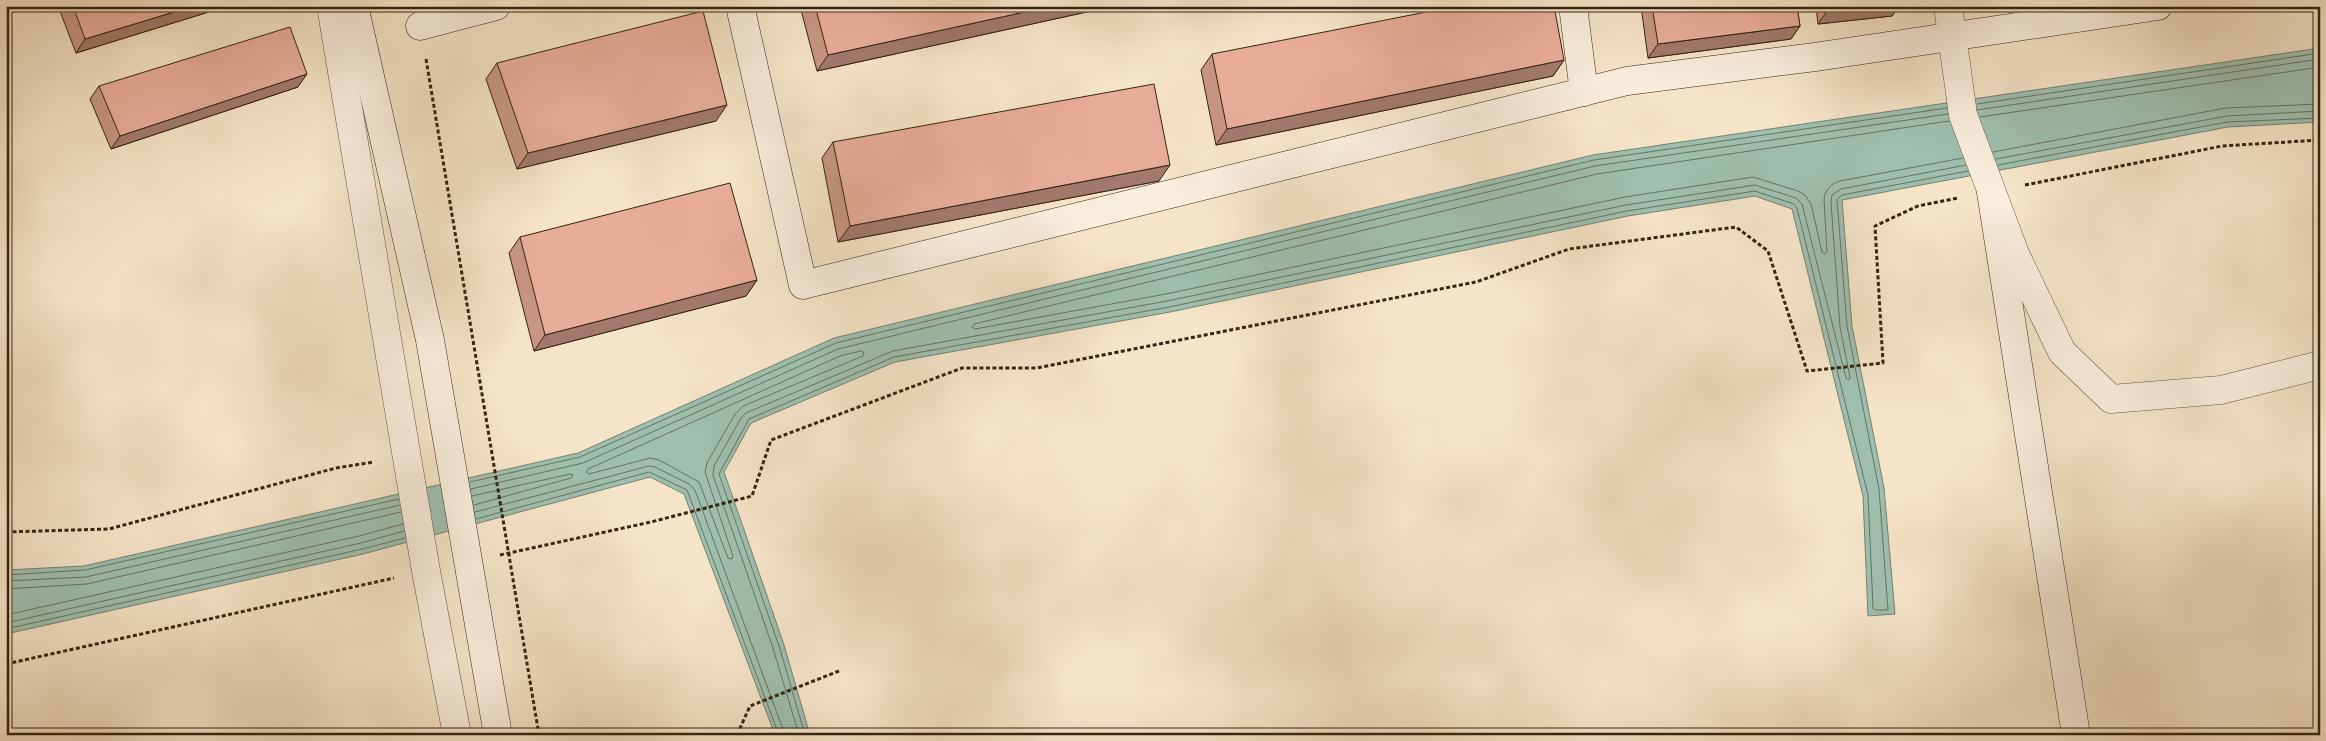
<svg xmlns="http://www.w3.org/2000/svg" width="2326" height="741" viewBox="0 0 2326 741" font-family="'Gentium Book Plus',serif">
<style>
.water{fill:#9ebfaf;stroke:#748170}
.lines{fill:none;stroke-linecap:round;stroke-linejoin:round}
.shore{stroke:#697260;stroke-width:1}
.street-casing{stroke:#64543f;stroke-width:29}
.secondary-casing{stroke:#342411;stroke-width:29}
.path{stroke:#342411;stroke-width:3;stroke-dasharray:4 2.5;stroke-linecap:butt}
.street{stroke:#f9eddc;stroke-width:28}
.secondary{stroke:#f9eddc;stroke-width:28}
.wall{fill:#c89584;stroke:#342411}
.shaded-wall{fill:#a2796c;stroke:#342411}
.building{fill:#e8ad9a;stroke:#342411}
</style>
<rect width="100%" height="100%" fill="#f6e4c9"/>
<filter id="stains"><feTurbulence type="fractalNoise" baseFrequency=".004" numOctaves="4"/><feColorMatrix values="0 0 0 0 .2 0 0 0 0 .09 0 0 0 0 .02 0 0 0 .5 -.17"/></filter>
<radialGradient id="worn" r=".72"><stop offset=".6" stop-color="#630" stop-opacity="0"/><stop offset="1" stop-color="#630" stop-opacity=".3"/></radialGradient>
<!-- water -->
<path class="water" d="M2320,48V122L2228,127L1842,200L1852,326L1884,488L1895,614L1868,616L1863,496L1792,209L1755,196L1628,216L1170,312L895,362L751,423L724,472L784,645L810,735H775L684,494L650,477L363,554L6,634V570L84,566L578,453L834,338L1593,155Z"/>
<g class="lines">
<!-- shore -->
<g class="shore">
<path d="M1977,104L2320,53"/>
<path d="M1977,110L2320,59"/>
<path d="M1980,117L2320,67"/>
<path d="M1949,121L1597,174L974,324L972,327L975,329L1166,294L1625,197L1753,177L1798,191L1805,195L1811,204L1822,252L1825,254L1827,251L1824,199C1825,190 1831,184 1840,181L1963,158"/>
<path d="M1993,152L2226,108L2320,104"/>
<path d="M1996,159L2227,116L2320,111"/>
<path d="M1998,165L2227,122L2320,118"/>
<path d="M862,351L864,353L863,356L743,406L735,414L707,463L705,472L733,556L732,559L728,558L699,482L659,460L650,458L589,474L586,472L588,469L840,356Z"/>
<path d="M470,482L580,457L836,343L1594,160L1947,108"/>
<path d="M471,489L583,463L838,349L1595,166L1948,114"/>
<path d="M472,496L570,474L573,475L571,478L474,505"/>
<path d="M475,512L649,466L655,467L689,484L695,490L785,735"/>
<path d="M476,519L649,472L687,490L779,735"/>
<path d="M6,575L85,570L399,499"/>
<path d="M6,581L86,577L400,505"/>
<path d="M6,589L87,584L401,512"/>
<path d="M6,615L359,536L403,524"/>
<path d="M6,623L361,543L404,531"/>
<path d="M6,629L362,549L405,538"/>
<path d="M799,735L773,648L713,475L714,466L741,418L746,413L893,351L1167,301L1626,205L1755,185L1796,198L1802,204L1846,378L1849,380L1850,377L1840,327L1831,202L1832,195L1841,189L1966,165"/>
<path d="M805,735L779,646L719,474L749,419L894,357L1169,307L1627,211L1755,191L1794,204L1797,208L1868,495L1873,608L1875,610H1888L1879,489L1847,326L1837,200L1842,195L1968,171"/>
</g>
<defs>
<g id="street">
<path d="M331,6L426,571L457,735"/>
<path d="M1948,6L1963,115L2015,254L2062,352L2111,399L2221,390L2320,365"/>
</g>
<g id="secondary">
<path d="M354,6L430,340L498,735"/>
<path d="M740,6L803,285L1627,81L1815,57L2158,6"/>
<path d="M1573,6L1584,92"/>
<path d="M420,26L496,6"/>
<path d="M1991,192L2076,735"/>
</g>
</defs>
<!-- street casing -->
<use href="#street" class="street-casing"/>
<!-- secondary casing -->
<use href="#secondary" class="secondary-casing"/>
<!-- path -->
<g class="path">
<path d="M426,59L539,735"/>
<path d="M2025,185L2222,146L2320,140"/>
<path d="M6,532L109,529L336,468L374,462"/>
<path d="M500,555L651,522L752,496L771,440L962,368H1037L1476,282L1569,249L1736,227L1768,251L1807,371L1883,363L1875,226L1918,206L1958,198"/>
<path d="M6,664L394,578"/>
<path d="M737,735L750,706L839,671"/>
</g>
<!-- street -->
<use href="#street" class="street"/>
<!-- secondary -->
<use href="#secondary" class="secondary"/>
</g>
<!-- wall -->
<g class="wall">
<path d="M58,6H228L76,53Z"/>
<path d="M800,6H1114L817,71Z"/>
<path d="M1641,6H1797L1800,26L1791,39L1648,58Z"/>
<path d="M1816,6H1899L1892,16L1818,24Z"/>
<path d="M1212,54L1564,60L1553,76L1216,145L1201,70Z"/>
<path d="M497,63L716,121L517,169L486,79Z"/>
<path d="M99,86L298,87L111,149L90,99Z"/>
<path d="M833,142L1159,181L838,242L822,158Z"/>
<path d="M520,237L757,280L746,296L534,351L509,253Z"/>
</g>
<!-- shaded-wall -->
<g class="shaded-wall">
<path d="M194,6H228L76,53L85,39Z"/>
<path d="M1052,6H1114L817,71L828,55Z"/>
<path d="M1868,6H1899L1892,16L1818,24L1827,11Z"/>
<path d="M1800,26L1791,39L1648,58L1658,44Z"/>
<path d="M1564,60L1553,76L1216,145L1227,129Z"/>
<path d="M307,74L298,87L111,149L120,136Z"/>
<path d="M727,105L716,121L517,169L528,153Z"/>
<path d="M1170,165L1159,181L838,242L850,226Z"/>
<path d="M757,280L746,296L534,351L545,335Z"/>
</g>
<!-- building -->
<g class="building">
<path d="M73,6H194L85,39Z"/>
<path d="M815,6H1052L828,55Z"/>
<path d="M1457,6H1554L1564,60L1227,129L1212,54Z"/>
<path d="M1652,6H1797L1800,26L1658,44Z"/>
<path d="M1827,6H1868L1827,11Z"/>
<path d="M703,11L727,105L528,153L497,63Z"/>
<path d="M290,27L307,74L120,136L99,86Z"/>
<path d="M1154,84L1170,165L850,226L833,142Z"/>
<path d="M730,183L757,280L545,335L520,237Z"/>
</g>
<!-- margin -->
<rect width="2326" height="741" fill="none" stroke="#f6e4c9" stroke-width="25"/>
<rect x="8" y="8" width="2311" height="726" fill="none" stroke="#342411" stroke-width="2.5"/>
<rect x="12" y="12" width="2301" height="716" fill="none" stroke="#342411"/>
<rect width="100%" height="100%" filter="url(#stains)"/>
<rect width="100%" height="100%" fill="url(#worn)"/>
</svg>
